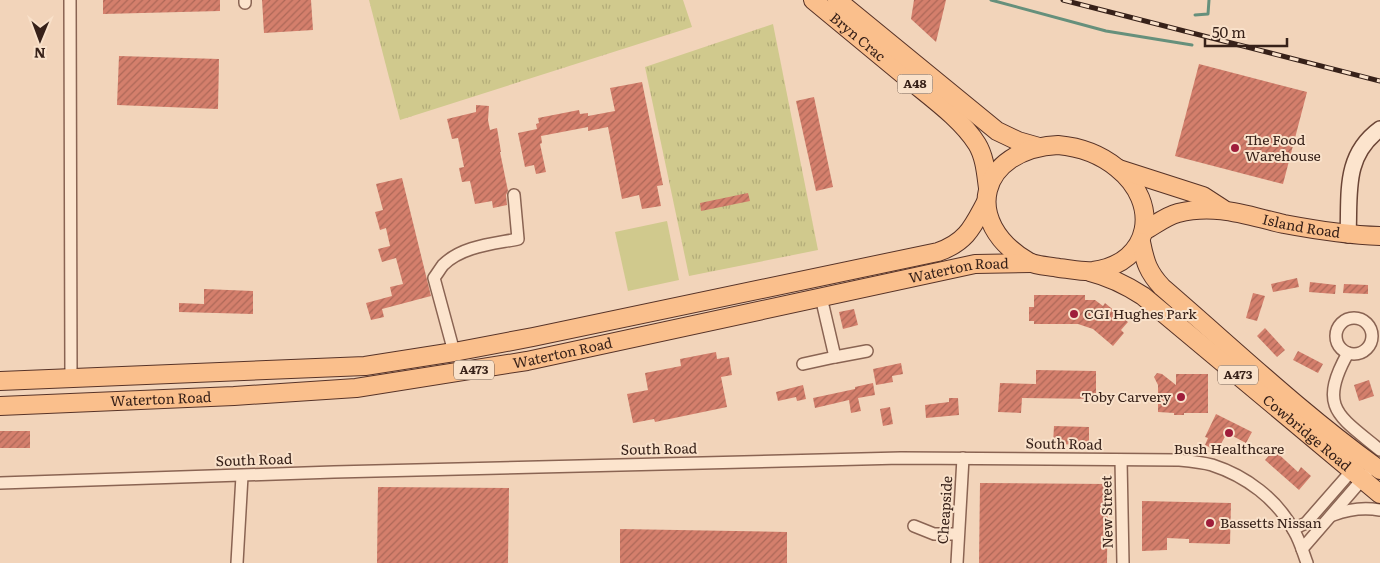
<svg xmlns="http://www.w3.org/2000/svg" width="1380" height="563" viewBox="0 0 1380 563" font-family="Literata,serif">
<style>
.grass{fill:url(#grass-tufts)}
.pitch{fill:#d0c98d}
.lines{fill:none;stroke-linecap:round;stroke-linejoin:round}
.stream{stroke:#66907c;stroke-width:3}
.building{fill:url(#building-hatch)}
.street-casing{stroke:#8a6453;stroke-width:14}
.secondary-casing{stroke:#6b4536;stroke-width:18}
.primary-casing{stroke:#573328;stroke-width:20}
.street{stroke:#fce4cd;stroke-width:11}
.secondary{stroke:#fce4cd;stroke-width:15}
.primary{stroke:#fabf8c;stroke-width:18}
.rail-casing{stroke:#372119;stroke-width:5}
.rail{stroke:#f9e1ca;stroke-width:3;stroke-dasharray:9;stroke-linecap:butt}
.poi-dot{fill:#9f1d3b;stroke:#f9e1ca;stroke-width:2}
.labels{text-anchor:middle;stroke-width:4;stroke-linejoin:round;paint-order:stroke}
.shield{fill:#f9e1ca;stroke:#715b4e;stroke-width:1}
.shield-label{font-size:12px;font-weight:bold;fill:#372119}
.street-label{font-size:14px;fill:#372119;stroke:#f9e1ca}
.poi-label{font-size:14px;fill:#372119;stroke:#f9e1ca;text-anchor:start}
</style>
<defs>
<pattern id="grass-tufts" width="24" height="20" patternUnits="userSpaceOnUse" patternTransform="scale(1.25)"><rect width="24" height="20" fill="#d0c98d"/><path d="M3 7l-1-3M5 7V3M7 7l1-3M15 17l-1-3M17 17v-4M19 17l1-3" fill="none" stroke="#b3ac79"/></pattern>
<pattern id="building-hatch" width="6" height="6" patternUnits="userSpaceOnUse" patternTransform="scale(1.25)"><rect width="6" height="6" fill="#d47f6c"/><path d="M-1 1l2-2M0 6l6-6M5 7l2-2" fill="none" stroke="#ad6858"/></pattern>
</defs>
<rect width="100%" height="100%" fill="#f2d4ba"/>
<!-- grass -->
<g class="grass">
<path d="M369,0H683L692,27L400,120Z"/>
<path d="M773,24L818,250L689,276L645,67Z"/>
</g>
<!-- pitch -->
<path class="pitch" d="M667,221L679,280L628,291L615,232Z"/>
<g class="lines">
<!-- stream -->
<g class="stream">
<path d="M991,0L1106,31L1192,45"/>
<path d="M1195,15L1208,14L1209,0"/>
</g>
</g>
<!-- building -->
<g class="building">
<path d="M103,0H220V11L103,14Z"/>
<path d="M262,0H311L313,30L264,33Z"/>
<path d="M914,0H946L936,42L911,19Z"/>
<path d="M119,56L219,59L218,109L117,105Z"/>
<path d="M1199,64L1307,92L1283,184L1175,156Z"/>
<path d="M642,82L663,185L657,186L661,206L642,209L639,195L622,199L608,127L588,131V127L541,136L542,143L540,144L546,172L536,174L534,165L525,167L518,133L537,129L536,124L539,123L538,118L579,110L580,114L588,113V116L615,111L610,88Z"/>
<path d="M814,97L833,187L816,191L796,101Z"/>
<path d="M476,105L489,106L488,120L490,130L497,128L501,152H500L508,191L506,195L507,205L493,208L492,201L475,204L470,181L462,182L459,168L464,167L458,138L452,139L447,119L476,112Z"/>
<path d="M402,178L431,296L382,309L384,317L371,320L366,303L392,296L390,287L403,284L396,258L382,262L378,249L390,246L386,228L380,230L375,212L383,210L376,184Z"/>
<path d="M748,193L750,201L701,211L700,203Z"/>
<path d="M1297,278L1299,287L1273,292L1271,284Z"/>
<path d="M1310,282L1336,285L1335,294L1309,292Z"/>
<path d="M1344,284L1368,285V294L1343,293Z"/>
<path d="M204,289L253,291V314L179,312V303L204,304Z"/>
<path d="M1253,293L1265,296L1257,321L1246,318Z"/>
<path d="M1034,295H1085V300H1095L1103,306L1105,303L1128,322L1121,330L1124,333L1113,346L1093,329L1078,324H1034V321H1029V307H1034Z"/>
<path d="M854,309L858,325L843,329L839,312Z"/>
<path d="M1265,328L1285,350L1277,357L1257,336Z"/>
<path d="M1298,351L1323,364L1318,373L1293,360Z"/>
<path d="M716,352L717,359L729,357L732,375L721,377L727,407L655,422L654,419L633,423L627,394L648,390L645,373L681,366L680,359Z"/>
<path d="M901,363L903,374L892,376L893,382L876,385L873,369Z"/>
<path d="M1036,370L1096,371V399L1022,398L1021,413L998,412L1000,383L1036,384Z"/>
<path d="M1157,373L1162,374L1176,385V374H1208V413H1184V415H1174V413L1158,412V385L1154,377Z"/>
<path d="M1369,380L1374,396L1359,401L1354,385Z"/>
<path d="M873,383L875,395L858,398L861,411L851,413L849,400L815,408L813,398L855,389V387Z"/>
<path d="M803,385L806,399L797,401L796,397L778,401L776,392Z"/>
<path d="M949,398H958L959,415L926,418L925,405L949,402Z"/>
<path d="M890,407L893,424L883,426L880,409Z"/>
<path d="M1216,414L1252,432L1246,443L1227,433L1217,451L1205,445L1208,438L1205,437Z"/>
<path d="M1054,426L1089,427V445L1053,444Z"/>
<rect x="0" y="431" width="30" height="17"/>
<path d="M1274,450L1298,472L1301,467L1311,476L1299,490L1265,460Z"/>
<path d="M980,483L1108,484L1107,563H979Z"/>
<path d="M378,487L509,488L508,563H377Z"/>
<path d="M1142,501L1231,503L1230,544L1189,543V539L1167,538V550L1142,551Z"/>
<path d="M620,529L787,532V563H620Z"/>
</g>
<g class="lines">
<defs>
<g id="street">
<path d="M70,0L71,379"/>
<path d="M245,0V3"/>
<circle cx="1354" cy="336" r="18"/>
<path d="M454,352L434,278C437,274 440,269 443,265C462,246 493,244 518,239L514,195"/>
<path d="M1348,353C1317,408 1339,416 1380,450"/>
<path d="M835,357L867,351"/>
<path d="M803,364L835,357L821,297"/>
<path d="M1121,460L1123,563"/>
<path d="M0,483L334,472L901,458L1178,460C1189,461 1201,462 1212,465C1246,476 1277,499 1294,531C1300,541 1303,552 1307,563"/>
<path d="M1333,515C1349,509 1363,507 1380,510"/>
<path d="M914,526L934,534H958"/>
<path d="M1293,529L1306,523L1355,467"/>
<path d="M1302,549L1366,475"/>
<path d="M237,563L242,476"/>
<path d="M957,563L963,458"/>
</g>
<path id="secondary" d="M1348,235C1350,194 1343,156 1380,129"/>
<g id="primary">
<path id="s1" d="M813,0C846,27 878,54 911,81C933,99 962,120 977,144C985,157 986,174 988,188"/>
<path d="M837,0L997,131L1018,141L1039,147"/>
<path d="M1058,145C1080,147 1100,154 1117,168C1161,203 1152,263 1093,271C1082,272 1070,269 1059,268C1050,266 1037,266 1029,262C960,222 979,149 1058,145Z"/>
<path d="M1119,169L1203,196L1223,209"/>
<path id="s2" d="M1144,231C1155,225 1166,216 1178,213C1216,203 1248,216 1284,224C1316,230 1348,235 1380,236"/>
<path d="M1141,242C1145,262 1148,272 1162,287C1234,349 1303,415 1380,470"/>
<path id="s3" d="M1090,272C1110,277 1126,285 1143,296L1380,494"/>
<path d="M0,381L365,366L454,352L533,337L938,252C967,242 973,226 986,202"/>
<path id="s4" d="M0,406L234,396L356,388L527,361L975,264L1031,263"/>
</g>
</defs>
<!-- street casing -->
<use href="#street" class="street-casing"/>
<!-- secondary casing -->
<use href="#secondary" class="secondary-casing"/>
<!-- primary casing -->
<use href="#primary" class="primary-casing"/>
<!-- street -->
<use href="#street" class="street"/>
<!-- secondary -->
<use href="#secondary" class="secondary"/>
<!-- primary -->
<use href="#primary" class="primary"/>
<defs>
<path id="rail" d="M1063,0L1380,81"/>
</defs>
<!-- rail casing -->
<use href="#rail" class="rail-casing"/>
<!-- rail -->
<use href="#rail" class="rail"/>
</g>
<!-- markers -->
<g class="poi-dot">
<circle cx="1235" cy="148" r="5"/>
<circle cx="1074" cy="314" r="5"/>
<circle cx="1181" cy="397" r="5"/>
<circle cx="1229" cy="433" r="5"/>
<circle cx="1210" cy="523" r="5"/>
</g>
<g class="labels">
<!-- shield labels -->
<g class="shield">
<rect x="897.5" y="74.5" width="35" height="19" rx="4"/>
<rect x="454" y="360.5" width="40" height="19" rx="4"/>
<rect x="1218" y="365.5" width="40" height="19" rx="4"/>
</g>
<g class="shield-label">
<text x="915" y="88">A48</text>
<text x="474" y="374">A473</text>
<text x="1238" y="379">A473</text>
</g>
<!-- street labels -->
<g class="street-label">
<text dy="5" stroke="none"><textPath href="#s1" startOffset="58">Bryn Crac</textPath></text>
<text dy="5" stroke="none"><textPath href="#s2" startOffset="164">Island Road</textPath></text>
<text dy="5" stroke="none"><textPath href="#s4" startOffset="971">Waterton Road</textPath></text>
<text dy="5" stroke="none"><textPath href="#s4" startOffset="566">Waterton Road</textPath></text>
<text dy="5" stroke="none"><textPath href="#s4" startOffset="161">Waterton Road</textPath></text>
<text dy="5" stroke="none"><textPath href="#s3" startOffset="272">Cowbridge Road</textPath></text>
<text transform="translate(1064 444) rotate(1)" y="5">South Road</text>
<text transform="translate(659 449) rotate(-1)" y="5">South Road</text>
<text transform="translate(254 460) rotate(-2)" y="5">South Road</text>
<text transform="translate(945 510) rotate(-86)" y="5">Cheapside</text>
<text transform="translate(1107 512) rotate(-91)" y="5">New Street</text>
</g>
<!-- poi labels -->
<g class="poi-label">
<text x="1245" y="145">The Food<tspan x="1245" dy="16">Warehouse</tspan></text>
<text x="1084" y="319">CGI Hughes Park</text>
<text x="1171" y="402" text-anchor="end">Toby Carvery</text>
<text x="1229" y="454" text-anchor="middle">Bush Healthcare</text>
<text x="1220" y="528">Bassetts Nissan</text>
</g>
</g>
<!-- north arrow -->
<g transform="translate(40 40) rotate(181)" stroke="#f9e1ca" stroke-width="4" paint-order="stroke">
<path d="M0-4L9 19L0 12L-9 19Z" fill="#372119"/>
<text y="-8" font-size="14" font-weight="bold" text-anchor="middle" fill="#372119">N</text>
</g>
<!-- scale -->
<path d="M1205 38v8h82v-8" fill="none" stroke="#372119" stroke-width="2.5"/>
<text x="1212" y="38" font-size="15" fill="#372119" stroke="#f9e1ca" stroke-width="4" paint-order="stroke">50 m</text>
</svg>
